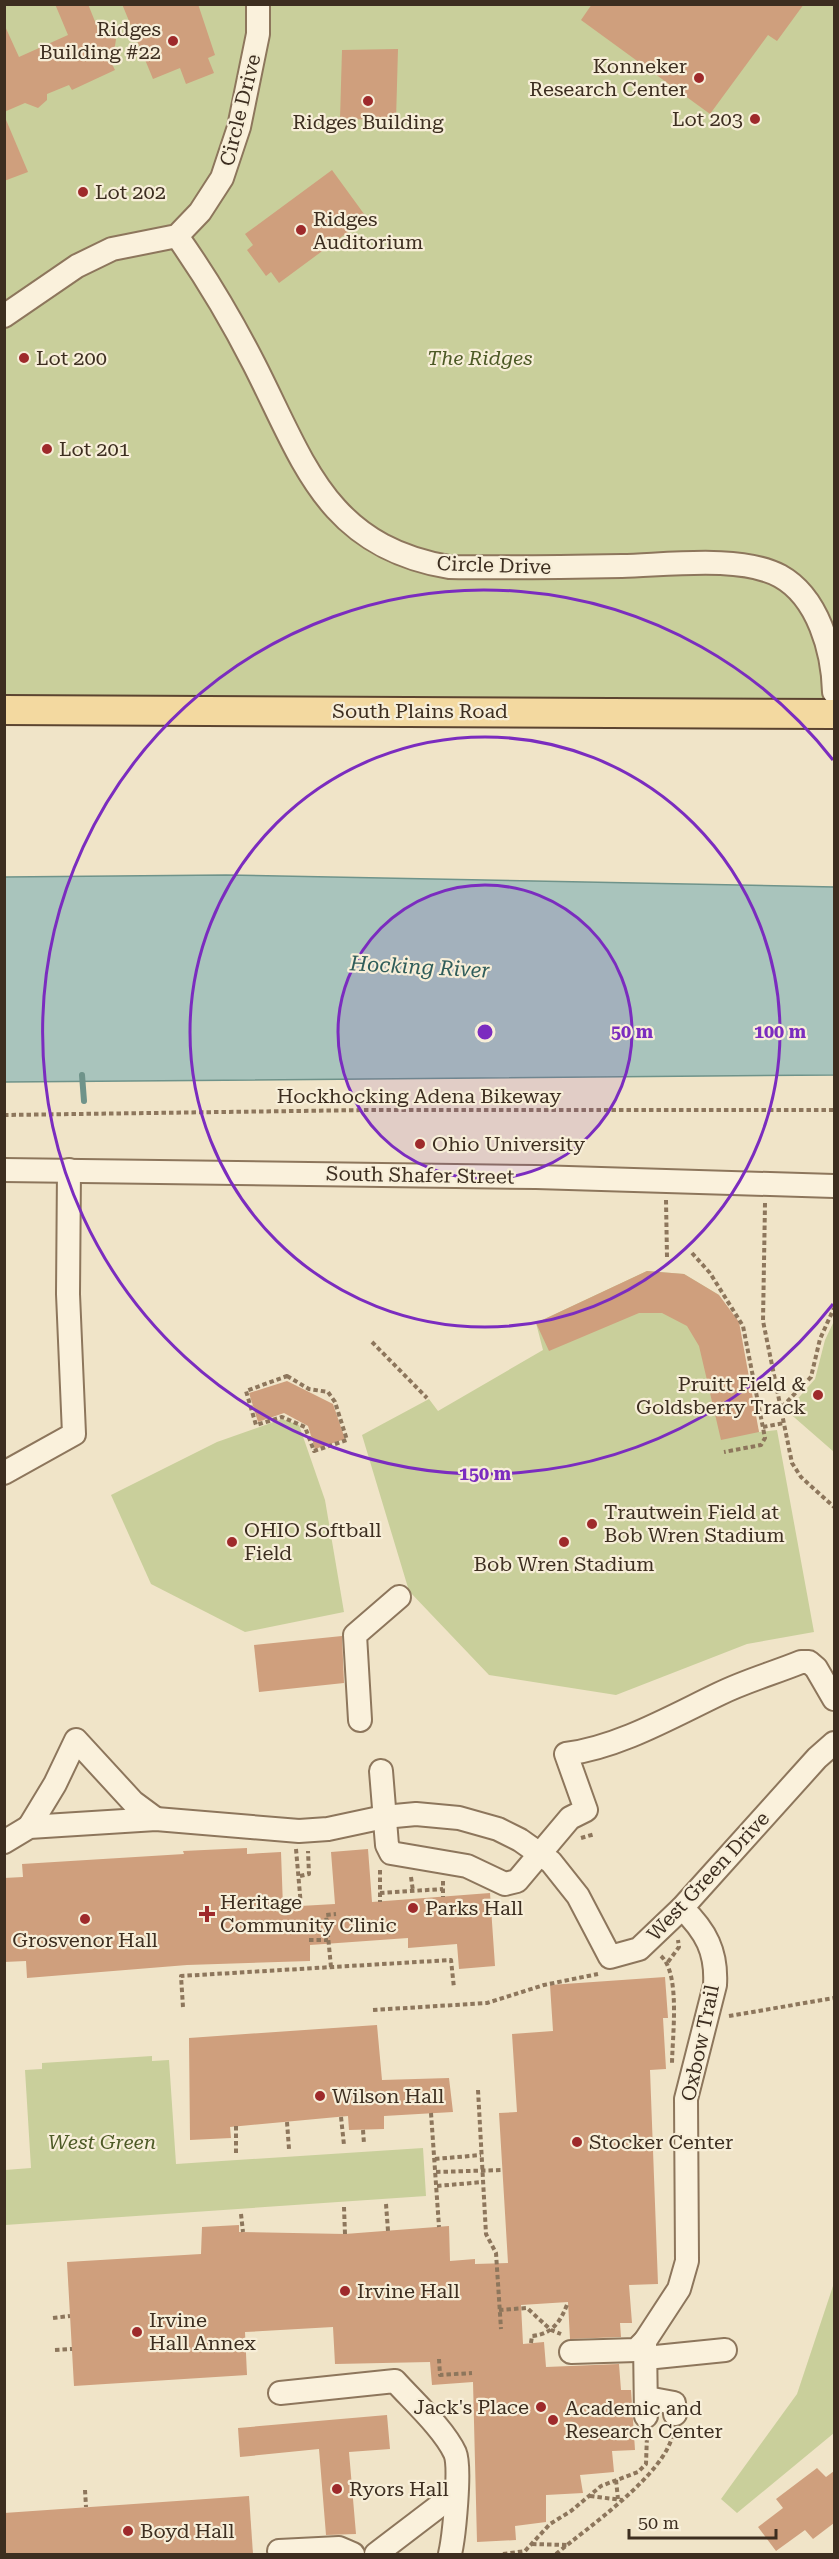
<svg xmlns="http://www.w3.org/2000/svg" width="839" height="2559" viewBox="0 0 839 2559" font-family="'Roboto Serif',serif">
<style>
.green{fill:#c9cf9b}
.water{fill:#a9c4bc;stroke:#6f938a;stroke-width:1.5}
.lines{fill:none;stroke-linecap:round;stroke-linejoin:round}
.stream{stroke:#6f938a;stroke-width:6}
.building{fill:#cf9f7d}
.minor-casing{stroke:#8d765c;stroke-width:26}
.major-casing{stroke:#5b4430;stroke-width:32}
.path{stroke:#8d765c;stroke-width:4;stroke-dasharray:4.5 3;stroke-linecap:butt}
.minor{stroke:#faf1dc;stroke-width:22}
.major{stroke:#f3d9a0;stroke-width:28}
.path-bridge{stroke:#8d765c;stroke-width:4;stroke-dasharray:4.5 3;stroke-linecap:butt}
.ring{fill:none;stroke:#7b2cbf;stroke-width:3}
.poi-dot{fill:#9e2a2b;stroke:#f7eed8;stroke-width:2}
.labels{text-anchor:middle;stroke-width:4.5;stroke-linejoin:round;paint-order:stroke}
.poi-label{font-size:20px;fill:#3d2e20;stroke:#f7eed8;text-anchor:start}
.street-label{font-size:20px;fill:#3d2e20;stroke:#f7eed8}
.park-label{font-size:20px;font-style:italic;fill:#4d5a26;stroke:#f7eed8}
.water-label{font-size:21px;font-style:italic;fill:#2f5d5a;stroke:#f7eed8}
.centre{fill:#7b2cbf;stroke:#f7eed8;stroke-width:3}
.ring-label{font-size:18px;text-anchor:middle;font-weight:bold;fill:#7b2cbf;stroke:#f7eed8;stroke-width:4.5;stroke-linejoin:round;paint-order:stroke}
</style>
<rect width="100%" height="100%" fill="#f0e4c8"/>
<!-- green -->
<g class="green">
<path d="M5,5H834V714L5,710Z"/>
<path d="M647,1271L684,1274L719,1295L759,1432L777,1430L814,1632L747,1644L616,1695L489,1675L409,1591L362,1435L429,1399L438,1411L543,1350L536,1323Z"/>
<path d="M834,1321V1452L787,1411L815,1379L825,1340Z"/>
<path d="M282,1419L299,1425L325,1500L344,1612L245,1632L151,1584L111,1495L217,1442Z"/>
<path d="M152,2056V2061L169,2060L176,2164L423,2148L426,2196L5,2225V2170L31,2168L25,2070L42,2069V2063Z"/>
<path d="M834,2283V2433L737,2513L721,2499L797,2394Z"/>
</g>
<!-- water -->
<path class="water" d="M226,875L834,887V1075L5,1082V877Z"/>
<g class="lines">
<!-- stream -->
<path class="stream" d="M82,1075L84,1101"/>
</g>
<!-- building -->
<g class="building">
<path d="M55,4H88L100,34L116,39L114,53L109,58L115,70L72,90L69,85L47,94V100L38,108L25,103L4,112V24L19,57L68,35Z"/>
<path d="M122,4H198L215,55L208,58L214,73L186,84L180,68L153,79Z"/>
<path d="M592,4H804L777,41L768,35L710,114L581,20Z"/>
<path d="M398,49L396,120L340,119L342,50Z"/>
<path d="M4,115L28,172L4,181Z"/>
<path d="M332,170L367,218L279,283L271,272L266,276L247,250L253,245L245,234Z"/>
<path d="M647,1271L684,1274L719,1295L739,1322L759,1432L721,1440L699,1346L687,1326L662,1313H639L549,1351L536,1323Z"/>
<path d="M287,1381L333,1404L345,1439L315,1449L308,1426L284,1413L258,1422L249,1393Z"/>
<path d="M342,1636L344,1683L259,1692L254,1645Z"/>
<path d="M247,1848V1854L281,1852L283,1907L335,1904L331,1852L368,1849L372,1902L490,1893L495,1966L459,1969L457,1944L408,1948V1938L310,1945V1961L187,1965L27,1978L26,1961L4,1962V1878L23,1877L22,1864L184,1854L183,1851Z"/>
<path d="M665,1977L668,2018H663L666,2069L650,2070L658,2284L629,2285L632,2323H620L621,2337L570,2339L568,2302L521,2305L523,2344L544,2342L546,2367L619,2364L621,2390H631L635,2450L612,2451L614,2472L580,2475L583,2493L546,2495V2522L515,2526L516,2540L477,2542L473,2382L432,2385L430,2362L335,2364L333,2327L245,2332L247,2375L74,2386L67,2262L201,2254L202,2227L239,2225V2232L345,2234L449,2226L450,2261L475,2259V2264L508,2263L499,2113L517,2112L512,2034L553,2031L550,1985Z"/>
<path d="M377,2025L382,2080L449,2078L453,2112L384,2116V2129L349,2130L348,2116L230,2127L231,2138L190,2140L189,2038Z"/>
<path d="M387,2415L390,2449L349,2452L356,2534L326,2535L319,2449L240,2457L238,2428Z"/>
<path d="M817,2468L826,2477L834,2471V2523L813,2539L805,2530L776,2551L758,2527L783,2508L776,2499Z"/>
<path d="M249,2496L253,2554H4V2513Z"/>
</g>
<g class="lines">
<defs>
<g id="minor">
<path d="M177,236C206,277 231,319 254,364C304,462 326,546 449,567C506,568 564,567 622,566C667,565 741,555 780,576C818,597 833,651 834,692"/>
<path d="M4,316L77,266L112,249L177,236L200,212L222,178L239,127L258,34V4"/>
<path d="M4,1170L536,1177L834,1186"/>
<path d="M4,1473L74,1434L68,1294L69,1170"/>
<path d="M360,1720L355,1635L399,1597"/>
<path d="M381,1771L387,1845L391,1853L467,1866L505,1884L517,1881L570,1818L586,1810L566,1754C619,1747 671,1717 719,1694C745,1681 774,1673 801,1662H809L816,1668L834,1699"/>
<path d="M29,1827L55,1784L76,1740L133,1802L156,1819"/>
<path d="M4,1842L29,1827L156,1819L299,1831L328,1829L384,1817L416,1814L459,1818L498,1829L520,1840L551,1862L578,1896L610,1957L639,1949L682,1908L817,1758L834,1743"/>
<path d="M571,2352L636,2350L645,2341"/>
<path d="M646,2358L725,2350"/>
<path d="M280,2393L395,2381C413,2401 444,2429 455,2453C461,2467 454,2537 450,2554"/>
<path d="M647,2398L674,2403L675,2414"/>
<path d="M646,2416L645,2341L679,2289L687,2261L686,2099L715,1985C717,1952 706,1931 682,1908"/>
<path d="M279,2551L339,2548L353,2554"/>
<path d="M376,2554L456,2493"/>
</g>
<path id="major" d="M4,710L834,714"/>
</defs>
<!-- minor casing -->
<use href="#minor" class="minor-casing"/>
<!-- major casing -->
<use href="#major" class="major-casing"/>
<!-- path -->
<g class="path">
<path d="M4,1115L368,1110H834"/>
<path d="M666,1200L667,1257"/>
<path d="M765,1203L763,1321L792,1463L801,1477L834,1507"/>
<path d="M692,1253L710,1273L743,1326L765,1438L761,1445L724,1452"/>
<path d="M372,1342L427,1398"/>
<path d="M287,1376L309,1389L328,1392L335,1402L347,1440L314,1451L305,1427L282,1417L256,1425L246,1391Z"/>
<path d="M782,1407L811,1377L820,1339L834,1308"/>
<path d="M763,1427L784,1423"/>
<path d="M581,1838L595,1834"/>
<path d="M296,1849L301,1906"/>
<path d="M380,1870V1902"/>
<path d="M300,1876L309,1874L308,1851"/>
<path d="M411,1877L413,1891"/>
<path d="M443,1881V1897"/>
<path d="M380,1893L443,1889"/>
<path d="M309,1940H328"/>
<path d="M661,1956C681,1974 672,2038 672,2065"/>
<path d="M668,1962L679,1947L678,1940"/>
<path d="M331,1967L326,1915L336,1914"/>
<path d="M183,2007L181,1976L451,1960L454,1988"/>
<path d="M373,2010L487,2003L544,1985L598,1974"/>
<path d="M729,2016L834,1998"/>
<path d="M478,2090L486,2234L496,2253L501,2329"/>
<path d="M431,2113L439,2227"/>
<path d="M341,2117L344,2145"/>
<path d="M287,2122L289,2149"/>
<path d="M363,2130L364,2144"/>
<path d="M236,2153V2126"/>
<path d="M435,2159L481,2155"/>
<path d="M437,2186L483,2182"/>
<path d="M386,2204L388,2231"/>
<path d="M344,2207L345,2234"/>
<path d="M241,2214L243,2232"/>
<path d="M499,2310L527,2308L551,2330L561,2334"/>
<path d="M53,2318L70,2316"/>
<path d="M531,2343L532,2336C553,2334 561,2321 568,2302"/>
<path d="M55,2350L72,2349"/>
<path d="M439,2359L440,2375L472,2373"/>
<path d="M616,2480L618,2499"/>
<path d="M85,2490L86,2507"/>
<path d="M590,2496L622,2500"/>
<path d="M532,2544L567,2545"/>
<path d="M503,2554L525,2551L550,2524L571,2511L601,2486L638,2472L646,2464L647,2435"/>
<path d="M556,2554C587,2528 666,2474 673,2433"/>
</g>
<!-- minor -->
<use href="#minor" class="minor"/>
<!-- major -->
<use href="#major" class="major"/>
<!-- path-bridge -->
<path class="path-bridge" d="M436,2172L502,2170"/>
</g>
<!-- distance rings -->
<circle cx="485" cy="1032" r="147" fill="#7b2cbf" fill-opacity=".12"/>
<g class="ring">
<circle cx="485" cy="1032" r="147"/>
<circle cx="485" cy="1032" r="295"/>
<path d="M833 1304A442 442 0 1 1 833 760"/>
</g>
<!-- markers -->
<g class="poi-dot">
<circle cx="173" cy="41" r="6"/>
<circle cx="699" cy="78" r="6"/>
<circle cx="368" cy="101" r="6"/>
<circle cx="755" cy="119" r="6"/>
<circle cx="83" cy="192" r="6"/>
<circle cx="301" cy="230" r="6"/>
<circle cx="24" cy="358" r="6"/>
<circle cx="47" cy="449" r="6"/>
<circle cx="420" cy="1144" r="6"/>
<circle cx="818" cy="1395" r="6"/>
<circle cx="592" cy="1524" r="6"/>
<circle cx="232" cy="1542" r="6"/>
<circle cx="564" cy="1542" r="6"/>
<circle cx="413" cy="1908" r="6"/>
<path d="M204 1905h6v6h6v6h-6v6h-6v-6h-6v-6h6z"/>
<circle cx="85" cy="1919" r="6"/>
<circle cx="320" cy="2096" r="6"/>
<circle cx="577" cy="2142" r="6"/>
<circle cx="345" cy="2291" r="6"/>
<circle cx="137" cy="2332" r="6"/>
<circle cx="541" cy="2407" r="6"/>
<circle cx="553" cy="2420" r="6"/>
<circle cx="337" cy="2489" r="6"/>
<circle cx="128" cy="2531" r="6"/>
</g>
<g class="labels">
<!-- poi labels -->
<g class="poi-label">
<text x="161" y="36" text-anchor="end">Ridges<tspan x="161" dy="23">Building #22</tspan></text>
<text x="687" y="73" text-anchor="end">Konneker<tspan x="687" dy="23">Research Center</tspan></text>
<text x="743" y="126" text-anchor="end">Lot 203</text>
<text x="368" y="129" text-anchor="middle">Ridges Building</text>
<text x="95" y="199">Lot 202</text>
<text x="313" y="226">Ridges<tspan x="313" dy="23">Auditorium</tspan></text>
<text x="36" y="365">Lot 200</text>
<text x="59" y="456">Lot 201</text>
<text x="432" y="1151">Ohio University</text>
<text x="806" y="1391" text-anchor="end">Pruitt Field &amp;<tspan x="806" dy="23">Goldsberry Track</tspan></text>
<text x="604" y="1519">Trautwein Field at<tspan x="604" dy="23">Bob Wren Stadium</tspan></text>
<text x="244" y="1537">OHIO Softball<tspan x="244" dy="23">Field</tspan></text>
<text x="564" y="1571" text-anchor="middle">Bob Wren Stadium</text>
<text x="220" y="1909">Heritage<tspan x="220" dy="23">Community Clinic</tspan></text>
<text x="425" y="1915">Parks Hall</text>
<text x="85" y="1947" text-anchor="middle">Grosvenor Hall</text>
<text x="332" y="2103">Wilson Hall</text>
<text x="589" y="2149">Stocker Center</text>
<text x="357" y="2298">Irvine Hall</text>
<text x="149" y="2327">Irvine<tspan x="149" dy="23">Hall Annex</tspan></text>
<text x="529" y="2414" text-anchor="end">Jack's Place</text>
<text x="565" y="2415">Academic and<tspan x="565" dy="23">Research Center</tspan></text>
<text x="349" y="2496">Ryors Hall</text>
<text x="140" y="2538">Boyd Hall</text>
</g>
<!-- street labels -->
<g class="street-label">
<text transform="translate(240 110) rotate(-76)" y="7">Circle Drive</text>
<text transform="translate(494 565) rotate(2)" y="7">Circle Drive</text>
<text x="420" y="718">South Plains Road</text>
<text x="419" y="1103">Hockhocking Adena Bikeway</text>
<text transform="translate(420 1175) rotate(1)" y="7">South Shafer Street</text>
<text transform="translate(708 1876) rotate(-47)" y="7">West Green Drive</text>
<text transform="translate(700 2043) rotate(-78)" y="7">Oxbow Trail</text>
</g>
<!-- park labels -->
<g class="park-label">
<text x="480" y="365">The Ridges</text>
<text x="102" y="2149">West Green</text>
</g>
<!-- water labels -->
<g class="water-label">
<text transform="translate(420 967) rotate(3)" y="7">Hocking River</text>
</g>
</g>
<circle cx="485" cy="1032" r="9" class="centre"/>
<g class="ring-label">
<text x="632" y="1038">50 m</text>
<text x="780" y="1038">100 m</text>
<text x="485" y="1480">150 m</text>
</g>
<!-- border -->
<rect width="839" height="2559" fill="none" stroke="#3d2e20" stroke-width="12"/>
<!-- scale -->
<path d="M629 2529v9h147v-9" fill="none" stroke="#3d2e20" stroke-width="3"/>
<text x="638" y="2529" font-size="18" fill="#3d2e20" stroke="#f7eed8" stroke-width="4.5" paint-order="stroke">50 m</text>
</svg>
